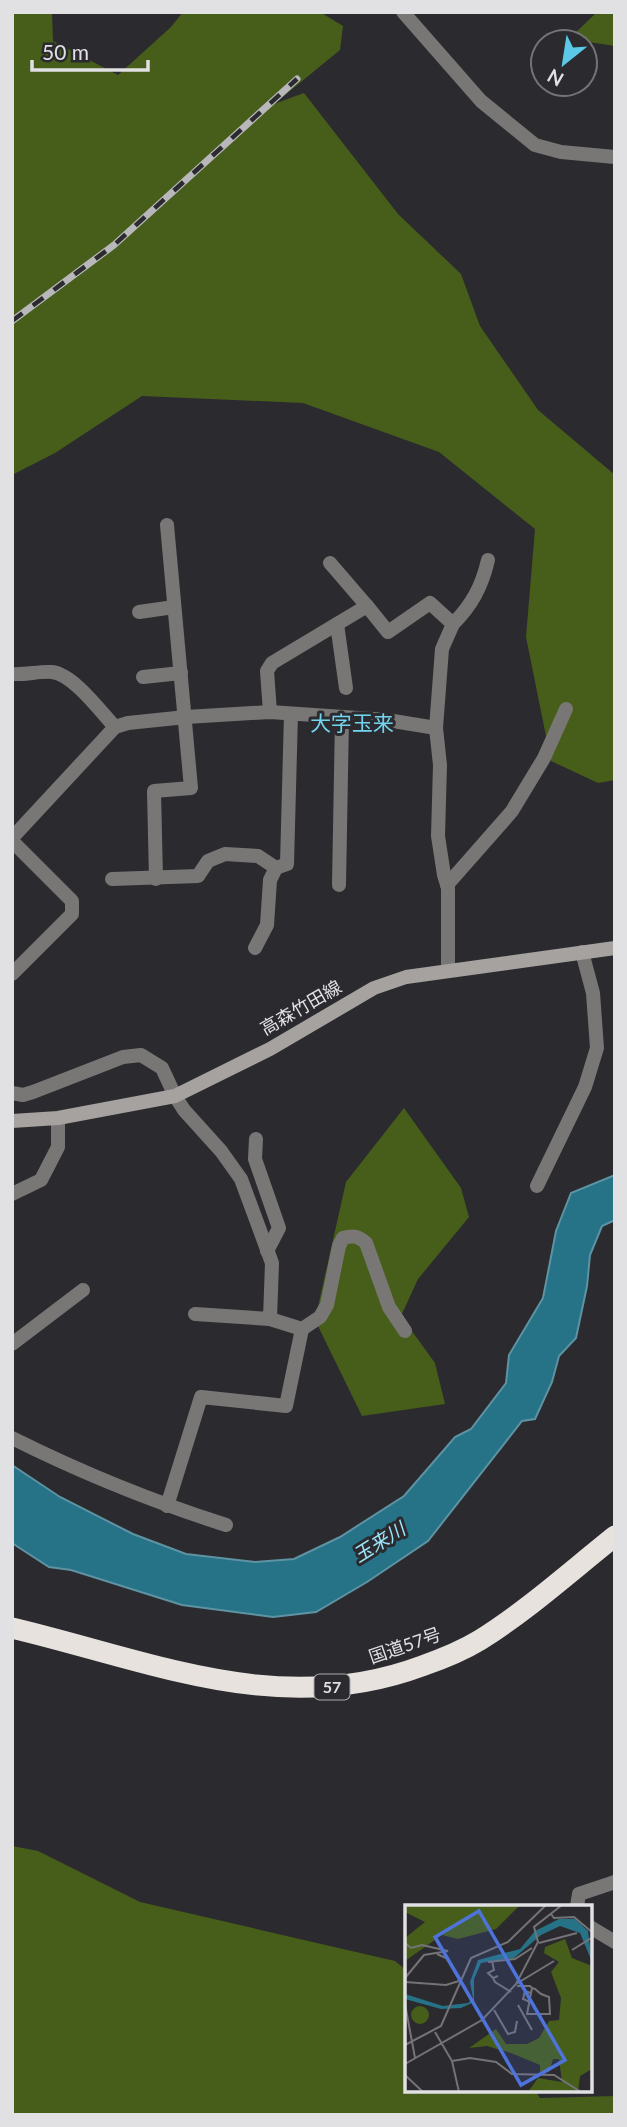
<svg xmlns="http://www.w3.org/2000/svg" width="627" height="2127" viewBox="0 0 627 2127" font-family="Lato,'Noto Sans JP',sans-serif">
<style>
.forest{fill:#465e19}
.water{fill:#267287;stroke:#5e93a3;stroke-width:2}
.lines{fill:none;stroke-linecap:round;stroke-linejoin:round}
.street{stroke:#797775;stroke-width:14}
.secondary{stroke:#a5a29f;stroke-width:14}
.highway{stroke:#e7e2dd;stroke-width:21}
.rail-casing{stroke:#b8b7bb;stroke-width:7}
.rail{stroke:#2b2a2f;stroke-width:4.5;stroke-dasharray:13;stroke-linecap:butt}
.labels{text-anchor:middle;stroke-width:6;stroke-linejoin:round;paint-order:stroke}
.shield{fill:#2b2a2f;stroke:#aaaaae;stroke-width:2}
.shield-label{font-size:16px;font-weight:bold;fill:#e1e1e4}
.street-label{font-size:18px;fill:#e1e1e4;stroke:#2b2a2f}
.water-label{font-size:19px;font-style:italic;fill:#9ce4fa;stroke:#2b2a2f}
.quarter-label{font-size:21px;fill:#72d4ef;stroke:#2b2a2f}
.inset-road{fill:none;stroke:#747377;stroke-width:2}
.view{fill:#4e73db;fill-opacity:0.15;stroke:#4e73db;stroke-width:3.5}
.inset-edge{fill:none;stroke:#e1e1e4;stroke-width:3.5}
</style>
<rect width="100%" height="100%" fill="#2b2a2f"/>
<!-- forest -->
<g class="forest">
<path d="M12,12H52L53,41L118,75L171,27L183,12H320L343,26L340,50L274,104L304,93L398,214L461,274L480,326L538,410L615,475V780L598,783L551,761L526,637L535,529L439,452L303,403L142,396L55,453L12,475Z"/>
<path d="M597,12H615V46L569,39Z"/>
<path d="M404,1108L461,1188L469,1217L418,1279L401,1316L435,1363L445,1404L362,1416L315,1320L346,1182Z"/>
<path d="M12,1846L38,1851L140,1902L395,1961L406,1970V2090H535L540,2098L615,2096V2115H12Z"/>
</g>
<!-- water -->
<path class="water" d="M615,1175V1220L602,1226L590,1255L587,1286L576,1338L559,1356L552,1382L535,1419L522,1421L428,1541L367,1582L316,1612L273,1617L182,1605L71,1570L49,1567L12,1543V1465L60,1497L133,1534L186,1554L255,1562L294,1559L340,1537L404,1496L455,1437L471,1429L506,1383L509,1355L543,1298L556,1231L571,1193Z"/>
<g class="lines">
<!-- street -->
<g class="street">
<path d="M403,12L481,101L535,145L561,152L615,157"/>
<path d="M330,563L367,606"/>
<path d="M139,612L174,607"/>
<path d="M337,624L346,688"/>
<path d="M453,624C472,605 482,586 488,560"/>
<path d="M12,674C26,675 39,671 52,672C73,674 101,712 115,727L12,838"/>
<path d="M143,677L181,673"/>
<path d="M270,712L267,671L272,663L367,606L388,632L430,603L453,624L442,649L436,728L440,765L438,836L444,875L448,888V971"/>
<path d="M115,727L128,723L186,717L270,712L387,720L436,728"/>
<path d="M12,841L72,901V914L12,974"/>
<path d="M112,879L198,876L208,861L225,854L258,856L276,868"/>
<path d="M156,879L154,791L191,788L167,525"/>
<path d="M339,885L342,718"/>
<path d="M447,885L512,811L544,758L566,709"/>
<path d="M255,948L267,925L270,880L276,868L287,864L291,714"/>
<path d="M12,1093L23,1095L33,1092L123,1057L141,1055L162,1068L175,1096L184,1110L221,1151L241,1179L272,1263L270,1319L195,1314"/>
<path d="M256,1139L255,1159L279,1228L267,1251"/>
<path d="M537,1186L585,1087L597,1048L593,993L582,952"/>
<path d="M12,1194L41,1180L58,1147V1118"/>
<path d="M302,1329L320,1317L327,1305L339,1246L343,1238C354,1235 358,1236 366,1243L389,1307L405,1331"/>
<path d="M12,1344L83,1290"/>
<path d="M12,1438C82,1473 151,1501 226,1525"/>
<path d="M167,1506L201,1397L286,1406L302,1329L270,1319"/>
<path d="M577,1906L579,1894L615,1882"/>
<path d="M590,1927L615,1942"/>
</g>
<!-- secondary -->
<path class="secondary" d="M12,1121L58,1118L175,1096L270,1049L374,988L406,977L615,948"/>
<!-- highway -->
<path class="highway" d="M12,1628C151,1661 280,1719 422,1666C442,1659 462,1651 480,1640C528,1610 571,1571 615,1536"/>
<defs>
<path id="rail" d="M12,321L114,245L297,79"/>
</defs>
<!-- rail casing -->
<use href="#rail" class="rail-casing"/>
<!-- rail -->
<use href="#rail" class="rail"/>
</g>
<g class="labels">
<!-- shield labels -->
<rect class="shield" x="314.5" y="1674.5" width="35" height="25" rx="5"/>
<g class="shield-label">
<text x="332" y="1693">57</text>
</g>
<!-- street labels -->
<g class="street-label">
<text transform="translate(301 1008) rotate(-30)" y="6">高森竹田線</text>
<text transform="translate(405 1646) rotate(-19)" y="6">国道57号</text>
</g>
<!-- water labels -->
<g class="water-label">
<text transform="translate(379 1542) rotate(-32)" y="7">玉来川</text>
</g>
<!-- quarter labels -->
<g class="quarter-label">
<text x="352" y="731">大字玉来</text>
</g>
</g>
<!-- overview -->
<g transform="translate(405 1905)">
<rect width="187" height="187" fill="#2b2a2f"/>
<path d="M0,0H115L91,24L53,34L37,30L0,56V33L20,17L0,7ZM160,34L167,53L187,61V164L175,171L173,187H123L133,173L157,177L154,154H148L144,167H135V160L106,148L82,141L64,143L91,124L101,139H122L134,133L144,116L154,115L156,93L146,67L154,57L139,48L140,42ZM6 110a9 9 0 1 1 18 0a9 9 0 1 1-18 0Z" fill="#465e19"/>
<path d="M154,14H170L183,26L187,57L175,28L155,21L136,30L109,53L76,58L69,74V97L56,103L36,104L0,94V89L38,101L63,98L68,93L65,77L73,55L115,44L130,26Z" fill="#267287"/>
<path class="inset-road" d="M146,9L149,13L169,12L188,28M0,38L6,43L17,40L43,46L19,50L0,73M134,38L172,28M167,45L188,32M32,49L41,53L55,73M87,56L89,65L83,68L88,73M83,57L110,54L127,43M93,71L88,73L90,77L106,87M0,77L41,80L54,76M111,79L133,37L129,22L157,0M112,81H125L127,83L130,84L136,89L144,92L145,109H122L127,83M125,97L118,94L120,86L126,88M0,99L10,153M113,100L127,125M89,105L103,129L110,127L112,116M30,127L47,156L54,187M0,140L36,121L66,53L103,37L141,0M47,156L65,153L91,157L107,169L149,170L176,187M0,159L77,115L111,79L149,56M0,170L18,187"/>
<path class="view" d="M74,6L160,155L116,180L30,32Z"/>
<rect width="187" height="187" class="inset-edge"/>
</g>
<!-- border -->
<rect width="627" height="2127" fill="none" stroke="#e1e1e4" stroke-width="28"/>
<!-- north arrow -->
<g transform="translate(564 63) rotate(210)"><circle r="33" fill="#2b2a2f" stroke="#747377" stroke-width="2"/>
<path d="M0-5L12 26L0 18L-12 26Z" fill="#5ac8e6"/>
<text y="-10" font-size="19" font-weight="bold" text-anchor="middle" fill="#e1e1e4">N</text>
</g>
<!-- scale -->
<path d="M32 60v10h116v-10" fill="none" stroke="#e1e1e4" stroke-width="3.5"/>
<text x="42" y="60" font-size="21" fill="#e1e1e4" stroke="#2b2a2f" stroke-width="5" paint-order="stroke">50 m</text>
</svg>
